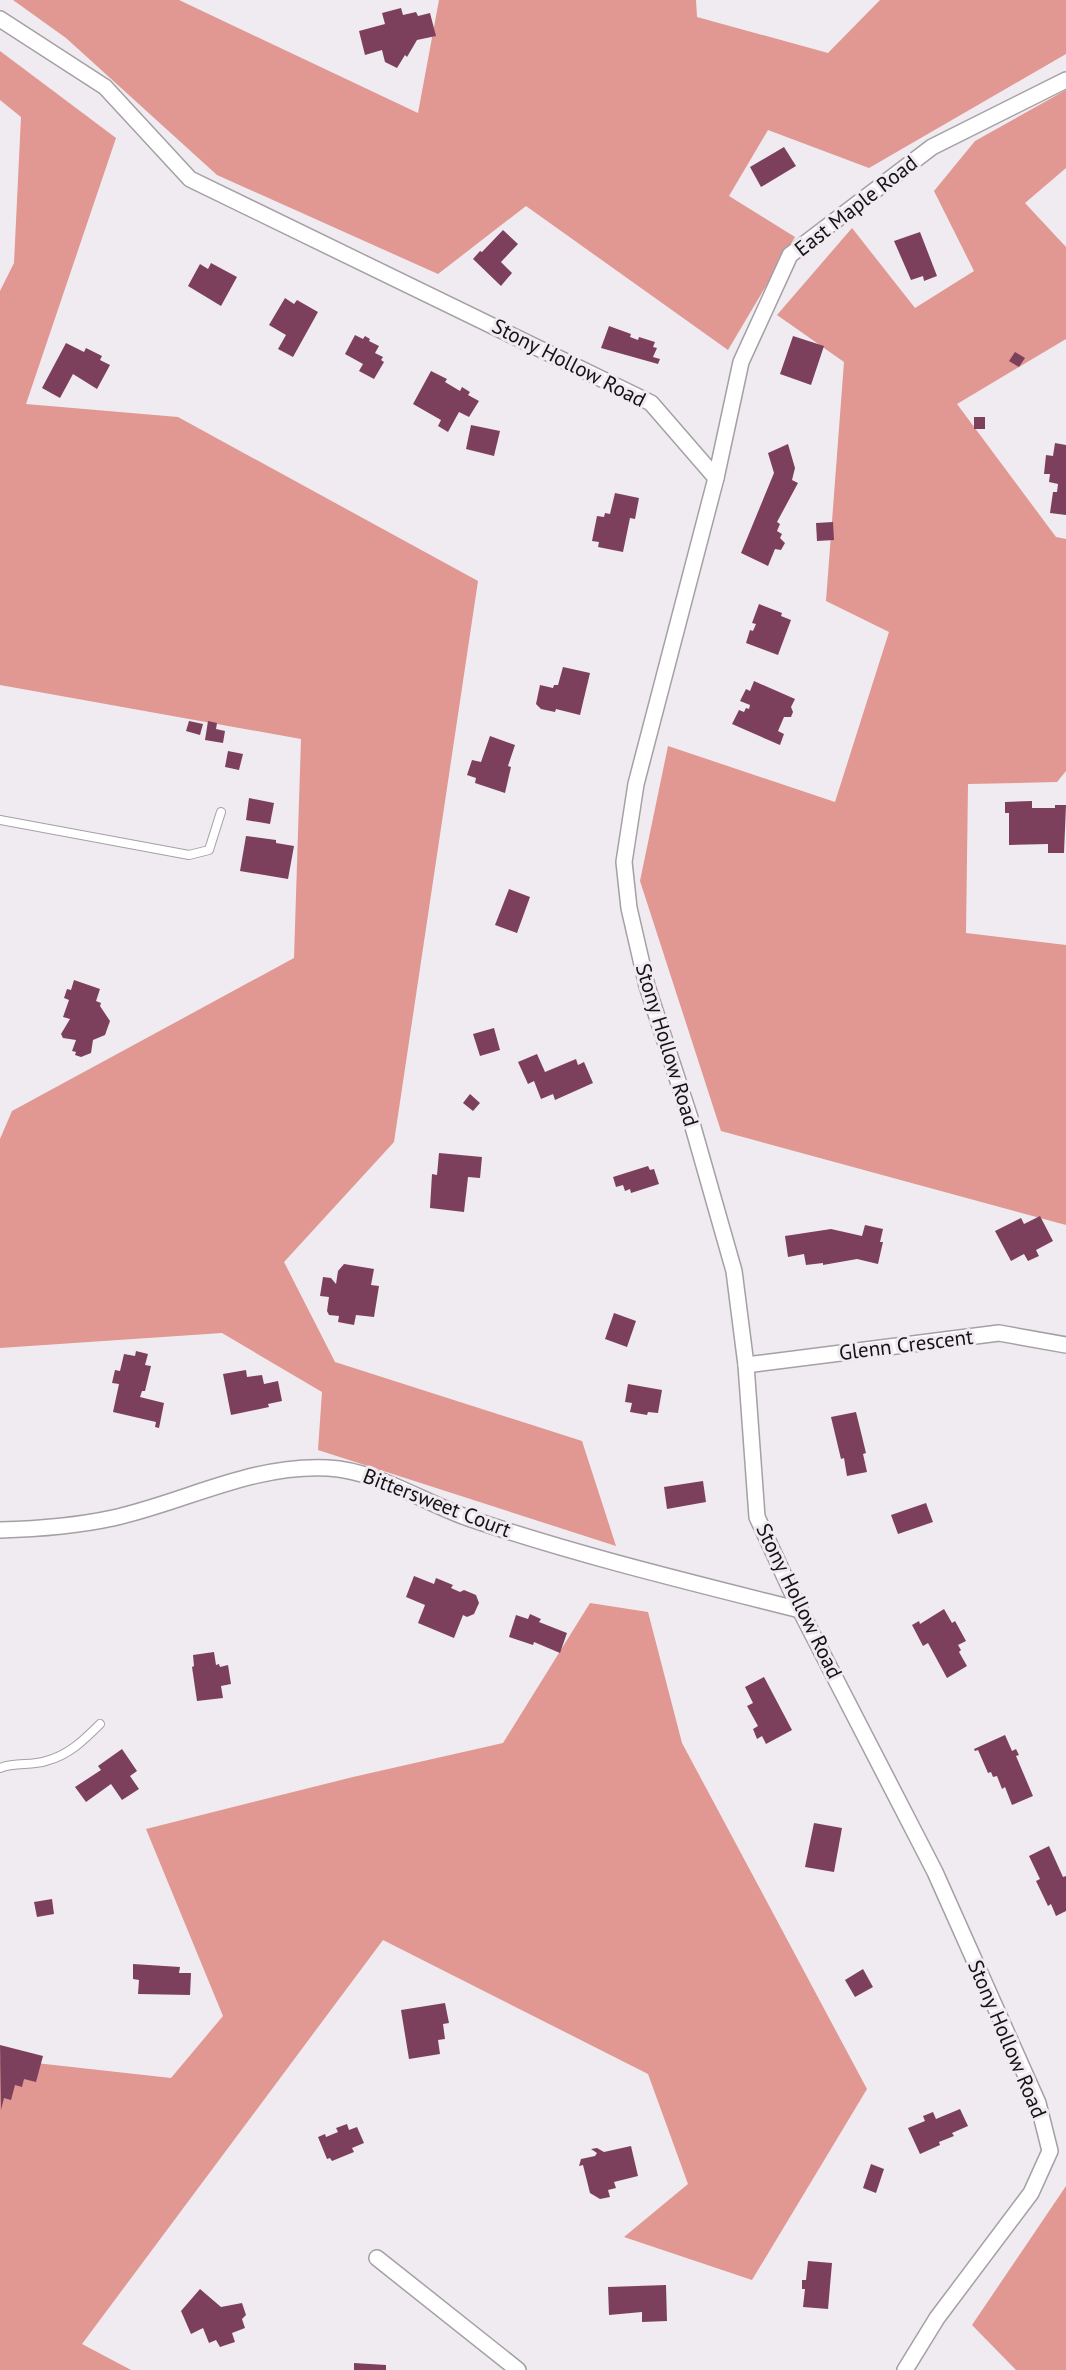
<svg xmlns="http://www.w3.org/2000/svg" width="1066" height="2370" viewBox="0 0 1066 2370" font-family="'PT Sans',sans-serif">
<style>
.forest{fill:#e19792}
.building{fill:#7d405c}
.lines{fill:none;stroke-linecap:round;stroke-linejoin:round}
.service-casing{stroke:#a4a0a4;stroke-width:10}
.minor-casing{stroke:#a4a0a4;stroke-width:18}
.service{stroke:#fff;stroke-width:8}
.minor{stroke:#fff;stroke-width:15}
.labels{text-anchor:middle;stroke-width:6;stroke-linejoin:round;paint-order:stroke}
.street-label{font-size:21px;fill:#141214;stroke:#efebf0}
</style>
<rect width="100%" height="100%" fill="#efebf0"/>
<!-- forest -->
<g class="forest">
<path d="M13,0H179L418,113L439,0H696L697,17L828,53L880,0H1066V54L869,168L768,130L729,196L795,237L728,350L526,206L438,274L217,175L66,38Z"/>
<path d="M0,51L116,138L26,404L178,417L478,581L394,1142L284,1262L335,1362L582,1441L616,1546L318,1450L322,1392L222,1333L0,1348V1139L12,1111L294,958L301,739L0,685V291L14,263L21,117L0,100Z"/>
<path d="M1066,90V168L1025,203L1066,247V339L957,404L1056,537L1066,539V771L1057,782L968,784L966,933L1066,945V1225L721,1131L640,881L668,746L835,802L889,632L826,601L844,362L777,315L852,228L915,308L974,271L934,191L975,141Z"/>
<path d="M590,1603L648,1612L682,1743L867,2089L752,2280L624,2237L688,2184L648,2074L383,1940L82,2344L131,2370H0V2059L171,2078L223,2016L146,1829L353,1777L503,1743Z"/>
<path d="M1066,2186V2370H1016L972,2325Z"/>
</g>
<!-- building -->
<g class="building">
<path d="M401,8L403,15L416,12L418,16L430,13L436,36L417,40L407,57L405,55L397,68L385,62L382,50L365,55L359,31L385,24L382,13Z"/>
<path d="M784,147L796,166L761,187L750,167Z"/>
<path d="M503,230L518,244L501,262L512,273L501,286L473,259L480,251L482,252Z"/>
<path d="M920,232L937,276L924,281L923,276L911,280L894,241Z"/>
<path d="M211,263L237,277L221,306L188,286L200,264L208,269Z"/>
<path d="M285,298L294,304L297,300L318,312L293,357L278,349L286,335L269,325Z"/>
<path d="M609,326L631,334L630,337L638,340L639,337L655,342L653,347L657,348L653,357L660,359L658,364L601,348Z"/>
<path d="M355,335L363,339L365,336L370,339L369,341L379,346L375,353L383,357L381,360L384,362L374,379L359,371L363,364L345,354Z"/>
<path d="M793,336L824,346L811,385L780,374Z"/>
<path d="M66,343L84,352L86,348L102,356L100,360L110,365L97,389L73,374L60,398L42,388Z"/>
<path d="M1015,352L1025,358L1019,367L1009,361Z"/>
<path d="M431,371L447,379L445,382L460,391L462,387L470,392L468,395L479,401L469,417L459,412L448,432L438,426L441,420L413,404Z"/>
<rect x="974" y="417" width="11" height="12"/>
<path d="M471,425L500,431L494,456L466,449Z"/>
<path d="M1055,443L1066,445V515L1050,513L1053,492H1057L1058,484L1049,482L1050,474H1044L1046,455L1053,456Z"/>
<path d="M788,444L795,468L792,480L798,483L777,522L780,524L777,531L782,534L780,538L785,543L781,550L775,549L768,566L741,553L774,473L768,453Z"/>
<path d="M615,493L639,498L635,519L630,518L623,552L598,547L599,542L592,541L597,516L604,517L605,513L610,514Z"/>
<path d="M833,522L834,540L817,541L816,523Z"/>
<path d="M759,604L782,613L781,616L791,620L778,655L746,643L750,630L753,631L756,624L752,623Z"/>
<path d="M563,667L590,673L580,715L556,709L555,712L541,709L536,704L540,685L553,688L554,685H558Z"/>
<path d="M754,681L795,699L791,707L793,712L791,717H784L778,731L784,734L780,745L732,724L739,710L744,712L746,708L749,709L750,705L740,701L746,689L750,691Z"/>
<path d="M189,721L203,724L200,735L186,731Z"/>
<path d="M208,721L217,723L216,729L225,731L223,743L205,740Z"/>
<path d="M490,736L515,745L508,766L511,767L505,793L475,783L476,778L467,775L472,760L481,762Z"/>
<path d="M228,751L243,754L239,770L225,767Z"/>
<path d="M249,798L274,803L270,824L246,820Z"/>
<path d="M1032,801V808H1055V805H1066L1064,853H1048V844L1009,845V813H1005V802Z"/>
<path d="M246,836L276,840V843L294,846L288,879L240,871Z"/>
<path d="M509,889L530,897L517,933L495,925Z"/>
<path d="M74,980L100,989L96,1001L101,1003L100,1006L110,1021L105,1035L93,1040L91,1053L81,1057L75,1055L76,1052L72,1051L76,1040L63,1038L61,1034L70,1019L63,1017L69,1000L64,998L67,989L71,990Z"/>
<path d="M494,1028L500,1050L480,1056L473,1034Z"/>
<path d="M537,1054L545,1072L576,1059L578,1065L584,1062L593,1083L555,1100L553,1094L541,1099L534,1081L528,1084L518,1062Z"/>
<path d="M470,1094L480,1103L473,1111L463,1103Z"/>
<path d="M439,1153L482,1157L480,1178L468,1177L464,1212L430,1208L432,1174L437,1175Z"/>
<path d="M648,1166L650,1170L654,1169L659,1184L631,1193L630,1189L625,1191L623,1185L616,1187L613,1177Z"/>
<path d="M1040,1216L1053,1241L1036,1250L1039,1256L1028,1261L1024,1254L1011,1261L995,1231L1021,1218L1024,1224Z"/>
<path d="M865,1225L883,1229L880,1242H883L878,1264L857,1259L823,1265V1263L806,1265L804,1254L788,1257L785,1236L831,1229L862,1236Z"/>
<path d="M344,1264L374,1269L371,1285L379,1286L374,1317L356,1315L354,1325L338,1322L339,1316L329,1315L327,1311L329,1297L320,1296L323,1277L331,1278L336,1284L338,1271Z"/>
<path d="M614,1313L636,1321L627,1347L605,1339Z"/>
<path d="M136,1351L148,1354L145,1365L151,1366L145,1391H142L140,1397L164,1403L159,1428L155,1427L156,1422L113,1412L119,1384L112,1383L115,1370L120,1371L124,1354L135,1356Z"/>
<path d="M246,1370L247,1377L262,1375L264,1384L278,1381L282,1401L268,1404L269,1407L231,1415L223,1374Z"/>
<path d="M628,1384L662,1390L658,1413L648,1412L647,1415L630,1412L632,1403L625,1402Z"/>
<path d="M856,1412L866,1453L863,1454L867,1472L847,1476L844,1458L841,1459L831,1417Z"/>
<path d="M703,1481L706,1502L667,1509L664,1487Z"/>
<path d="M926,1503L933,1522L898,1534L891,1515Z"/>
<path d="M414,1576L434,1584L436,1578L453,1585L451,1588L460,1592L464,1590L476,1595L479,1603L474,1614L467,1617L463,1615L454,1638L418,1623L425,1605L406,1597Z"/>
<path d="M944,1609L952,1623L955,1621L966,1641L958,1645L961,1650L959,1652L967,1666L947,1678L928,1643L923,1646L912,1625L919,1621L920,1624Z"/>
<path d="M530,1614L541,1619L539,1622L567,1633L560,1653L534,1642L533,1645L509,1637L516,1615L528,1619Z"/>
<path d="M214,1652L216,1665L219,1664L220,1667L228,1665L231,1684L221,1686L223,1698L197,1701L192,1667L194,1666L193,1655Z"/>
<path d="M764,1677L792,1730L766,1744L762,1736L757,1739L753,1729L758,1726L747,1706L753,1703L745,1687Z"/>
<path d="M1005,1735L1012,1751L1016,1749L1019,1755L1016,1756L1033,1796L1012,1805L1005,1787L1002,1789L997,1776L993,1777L991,1772L988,1773L978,1750L975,1751L974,1749Z"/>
<path d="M122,1749L137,1771L130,1776L139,1789L122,1800L111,1784L86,1802L75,1787L101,1770L98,1766Z"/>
<path d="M814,1823L842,1828L834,1872L805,1867Z"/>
<path d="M1049,1846L1063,1877L1066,1876V1911L1056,1916L1051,1904L1048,1906L1036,1881L1040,1879L1029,1856Z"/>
<path d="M52,1899L54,1914L37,1917L34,1902Z"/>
<path d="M133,1964L180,1967L179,1973H191L190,1995L138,1994L139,1980L133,1979Z"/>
<path d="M863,1969L873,1987L855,1997L845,1980Z"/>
<path d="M445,2003L449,2023L443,2024L445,2039L438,2040L440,2054L409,2059L401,2010Z"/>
<path d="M0,2045L43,2056L36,2082L24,2079L22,2087L15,2085L11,2100L4,2098L1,2110Z"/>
<path d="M960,2109L968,2126L952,2133L954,2136L939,2142L940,2145L920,2154L908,2128L925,2121L923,2116L933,2112L936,2119Z"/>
<path d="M347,2124L349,2130L357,2127L364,2143L352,2148L354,2152L332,2161L330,2158L327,2159L318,2137L325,2134L326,2137L338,2132L336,2128Z"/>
<path d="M631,2146L638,2176L614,2182L616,2188L608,2190L610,2197L600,2199L590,2193L583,2165L579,2166L581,2159L595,2156L597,2153L591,2149L597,2148L604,2152Z"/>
<path d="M871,2164L884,2169L876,2193L863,2188Z"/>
<path d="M808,2261L832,2263L828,2309L803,2307L805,2289H802V2280H806Z"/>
<path d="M666,2285L667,2321L642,2322V2312L609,2315L608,2287Z"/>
<path d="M200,2289L221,2307L242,2303L246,2315L242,2319L245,2328L232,2333L235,2342L220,2347L216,2340L209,2343L203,2328L191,2334L181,2311Z"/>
<path d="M354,2363L386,2365V2370H354Z"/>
</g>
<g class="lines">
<defs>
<g id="service">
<path d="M0,820L189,855L209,850L221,812"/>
<path d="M0,1768C15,1762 31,1766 46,1761C69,1755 84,1740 100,1724"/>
</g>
<g id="minor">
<path d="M0,19L105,87L190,179L651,403L716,478L636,784L624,862L629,908L647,986L693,1127L734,1271L746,1365L757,1517L800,1610L935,1872L1038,2103L1050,2151L1031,2193L937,2318L905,2370"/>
<path d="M716,478L741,362L790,255L932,147L1066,80"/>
<path d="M746,1365L999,1333L1066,1345"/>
<path d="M0,1530C37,1529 76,1526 113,1518C185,1502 252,1464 328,1468C375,1470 423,1502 468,1518C577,1555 689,1582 800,1610"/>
<path d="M377,2258L518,2370"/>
</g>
</defs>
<!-- service casing -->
<use href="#service" class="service-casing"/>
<!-- minor casing -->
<use href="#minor" class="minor-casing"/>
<!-- service -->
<use href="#service" class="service"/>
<!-- minor -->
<use href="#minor" class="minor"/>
</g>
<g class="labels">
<!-- street labels -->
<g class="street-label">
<text transform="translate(856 206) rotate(-38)" y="7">East Maple Road</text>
<text transform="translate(569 363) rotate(27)" y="7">Stony Hollow Road</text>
<text transform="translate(667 1045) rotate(73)" y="7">Stony Hollow Road</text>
<text transform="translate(906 1345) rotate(-7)" y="7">Glenn Crescent</text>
<text transform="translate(437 1503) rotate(21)" y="7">Bittersweet Court</text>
<text transform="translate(799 1601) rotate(64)" y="7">Stony Hollow Road</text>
<text transform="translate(1007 2039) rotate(67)" y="7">Stony Hollow Road</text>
</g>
</g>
</svg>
